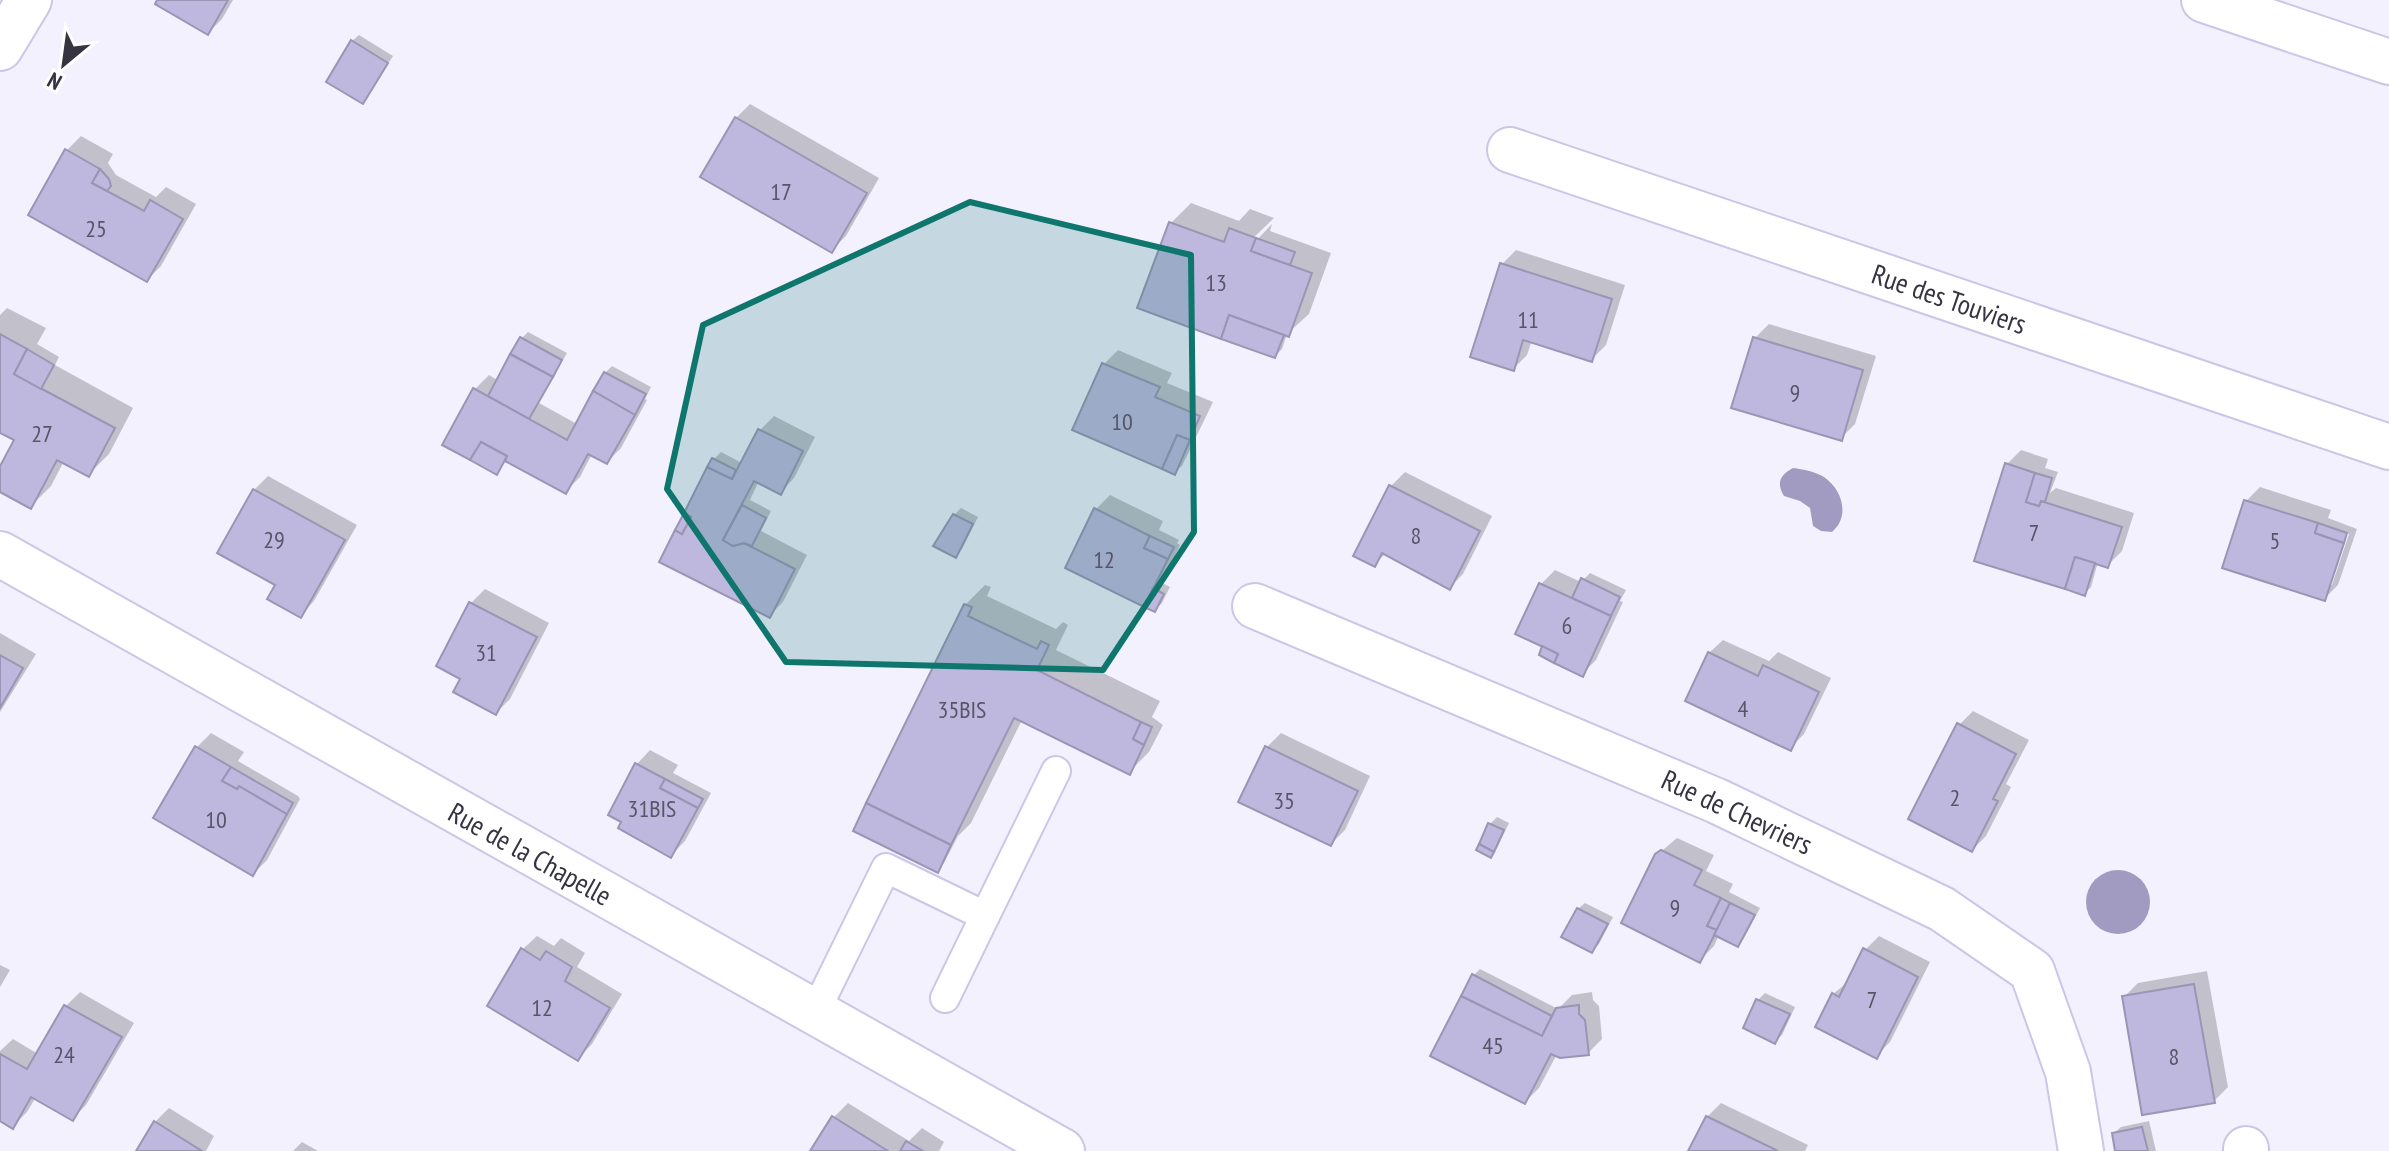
<svg xmlns="http://www.w3.org/2000/svg" width="2389" height="1151" viewBox="0 0 2389 1151" font-family="'PT Sans Narrow',sans-serif">
<style>
.water{fill:#a29bc1}
.shadow{fill:#0003;fill-rule:evenodd}
.building{fill:#beb8df;stroke:#9a95b4;stroke-width:2}
.lines{fill:none;stroke-linecap:round;stroke-linejoin:round}
.service-casing{stroke:#cbc6e7;stroke-width:32}
.minor-casing{stroke:#cbc6e7;stroke-width:48}
.service{stroke:#fff;stroke-width:28}
.minor{stroke:#fff;stroke-width:44}
.marked{fill:#0f766e;fill-opacity:0.2;stroke:#0f766e;stroke-width:6;stroke-linejoin:round}
.labels{text-anchor:middle;stroke-width:6;stroke-linejoin:round;paint-order:stroke}
.number-label{font-size:24px;fill:#585568}
.street-label{font-size:28px;fill:#363441;stroke:#fff}
</style>
<rect width="100%" height="100%" fill="#f3f1fe"/>
<!-- water -->
<g class="water">
<path d="M1793,468C1803,469 1816,472 1824,477C1843,490 1850,517 1832,532L1821,531L1813,526L1810,508L1800,501L1784,496C1776,483 1780,475 1793,468Z"/>
<circle cx="2118" cy="902" r="32"/>
</g>
<!-- shadow -->
<g class="shadow">
<path d="M159,0H233L222,19L208,33Z"/>
<path d="M359,35L393,56L363,102L352,41Z"/>
<path d="M750,104L879,178L846,236L832,250L736,118Z"/>
<path d="M81,136L113,154L108,163L116,175L156,197L166,187L196,204L161,266L147,280L67,150Z"/>
<path d="M1191,203L1239,221L1250,209L1274,218L1247,244L1250,247L1272,224L1270,231L1331,253L1309,314L1287,334L1282,349L1275,356L1171,223Z"/>
<path d="M1516,250L1625,285L1606,345L1592,359L1532,340L1527,355L1513,369L1502,264Z"/>
<path d="M7,308L46,328L37,344L59,357L55,365L133,408L109,454L89,474L64,461L51,486L31,506L0,490V470L17,439L0,430V315Z"/>
<path d="M1769,324L1876,356L1855,424L1841,438L1755,338Z"/>
<path d="M528,332L567,353L539,403L577,424L605,373L612,366L651,387L645,399L647,400L621,448L607,462L592,454L580,477L566,491L507,460L497,473L475,389L489,375L499,381L522,338Z"/>
<path d="M1118,350L1172,373L1167,383L1213,402L1182,466L1175,472L1104,364Z"/>
<path d="M774,416L815,437L794,478L781,492L759,481L750,500L771,511L761,531L807,555L783,602L769,616L677,530L714,459L721,452L742,463L760,430Z"/>
<path d="M2021,450L2048,459L2045,468L2058,472L2050,493L2056,488L2134,513L2122,551L2108,565L2098,562L2091,587L2084,594L2007,464Z"/>
<path d="M1405,472L1492,516L1463,574L1449,588L1386,553L1374,565L1356,556L1391,486Z"/>
<path d="M268,476L357,525L314,601L301,615L254,490Z"/>
<path d="M2260,487L2331,510L2328,518L2357,529L2338,585L2324,599L2246,501ZM2345,532L2349,534L2332,585H2328Z"/>
<path d="M1110,495L1163,521L1159,530L1179,540L1177,543L1180,545L1162,583L1170,587L1162,603L1155,610L1096,509Z"/>
<path d="M961,508L978,517L962,549L956,556L954,515Z"/>
<path d="M1555,570L1581,582L1590,573L1626,590L1620,601L1623,602L1596,660L1582,674L1544,646L1518,633L1541,584Z"/>
<path d="M985,585L991,587L987,596L1056,629L1063,622L1068,625L1056,650L1160,701L1152,717L1163,725L1149,752L1129,772L1022,720L971,823L958,836L944,863L938,870L965,605Z"/>
<path d="M485,589L549,623L510,699L496,713L471,603Z"/>
<path d="M0,633L36,654L0,712Z"/>
<path d="M1723,640L1769,661L1778,652L1831,678L1804,734L1790,748L1709,653Z"/>
<path d="M1973,711L2029,740L2006,784L2011,787L1986,836L1972,850L1959,725Z"/>
<path d="M211,733L244,752L238,761L298,796L300,799L267,860L253,874L156,817L197,747Z"/>
<path d="M1281,733L1370,776L1345,830L1331,844L1267,747Z"/>
<path d="M650,750L678,765L673,773L711,793L685,841L671,855L637,764Z"/>
<path d="M1497,817L1509,823L1497,848L1491,855L1478,849L1490,824Z"/>
<path d="M1677,838L1714,855L1706,871L1733,884L1729,892L1760,908L1744,938L1738,945L1719,935L1714,946L1700,960L1657,855Z"/>
<path d="M1585,903L1613,917L1599,944L1592,951L1578,909Z"/>
<path d="M537,936L554,946L561,938L585,953L577,967L622,994L592,1044L578,1058L523,949Z"/>
<path d="M1879,936L1930,962L1890,1042L1876,1056L1833,994L1849,981L1865,950Z"/>
<path d="M0,965L10,970L0,987Z"/>
<path d="M1480,969L1558,1009L1572,995L1592,992L1593,1000L1599,1006L1602,1039L1588,1053L1557,1054L1539,1088L1525,1102L1474,975Z"/>
<path d="M2207,971L2228,1087L2214,1101L2124,997L2138,983Z"/>
<path d="M80,992L134,1023L86,1105L72,1119L36,1097L27,1112L13,1126L0,1119V1051L13,1039L38,1054L66,1006Z"/>
<path d="M1765,993L1795,1007L1782,1035L1775,1041L1758,1000Z"/>
<path d="M848,1103L909,1141L922,1128L944,1142L939,1151H813L834,1117Z"/>
<path d="M1721,1103L1808,1145L1805,1151H1691L1707,1117Z"/>
<path d="M169,1108L214,1136L206,1151H139L155,1122Z"/>
<path d="M2149,1121L2156,1151H2117L2114,1133L2121,1127Z"/>
<path d="M302,1142L318,1151H293Z"/>
</g>
<!-- building -->
<g class="building">
<path d="M157,0H228L208,35L155,4Z"/>
<path d="M351,40L388,63L363,104L326,82Z"/>
<path d="M735,117L867,193L832,253L700,177Z"/>
<path d="M65,149L100,169L92,183L144,211L150,200L183,219L147,282L28,215Z"/>
<path d="M100,169L109,179L111,186L107,191L92,183Z"/>
<path d="M1169,222L1224,242L1229,228L1256,238L1251,251L1312,273L1289,337L1229,315L1221,339L1137,308Z"/>
<path d="M1256,238L1295,252L1290,265L1251,251Z"/>
<path d="M1500,263L1612,299L1592,362L1523,340L1514,371L1470,357Z"/>
<path d="M1229,315L1284,335L1275,358L1221,339Z"/>
<path d="M0,334L27,349L14,374L115,428L89,477L57,460L31,509L0,492V466L14,440L0,433Z"/>
<path d="M520,337L562,360L553,377L510,354Z"/>
<path d="M1753,337L1863,370L1842,441L1731,408Z"/>
<path d="M27,349L54,365L41,389L14,374Z"/>
<path d="M510,354L553,377L529,419L488,396Z"/>
<path d="M1102,363L1160,387L1155,397L1200,416L1190,440L1177,435L1162,469L1072,430Z"/>
<path d="M604,372L646,394L635,415L593,391Z"/>
<path d="M473,388L567,440L593,391L635,415L607,464L588,454L566,494L505,461L507,456L481,442L470,460L442,445Z"/>
<path d="M758,429L803,451L781,495L754,481L723,540L733,546L744,543L795,569L770,618L659,562L675,530L682,534L691,517L684,513L707,467L732,479Z"/>
<path d="M1177,435L1190,440L1175,475L1162,469Z"/>
<path d="M481,442L507,456L497,475L470,460Z"/>
<path d="M712,458L736,470L732,479L707,467Z"/>
<path d="M2005,463L2035,473L2026,502L2039,506L2041,501L2122,527L2108,568L2075,557L2065,589L1974,561Z"/>
<path d="M2035,473L2052,478L2045,502L2041,501L2039,506L2026,502Z"/>
<path d="M1389,485L1480,531L1450,590L1382,553L1375,567L1353,556Z"/>
<path d="M253,489L345,540L301,618L267,599L275,585L217,553Z"/>
<path d="M2244,500L2318,523L2315,533L2344,543L2325,601L2222,568Z"/>
<path d="M742,505L766,518L752,546L744,543L733,546L723,540Z"/>
<path d="M1094,508L1150,536L1144,548L1168,559L1144,607L1065,568Z"/>
<path d="M684,513L691,517L682,534L675,530Z"/>
<path d="M953,514L973,524L956,558L933,546Z"/>
<path d="M2318,523L2347,533L2344,543L2315,533Z"/>
<path d="M1150,536L1174,547L1168,559L1144,548Z"/>
<path d="M2075,557L2095,563L2085,596L2065,589Z"/>
<path d="M1581,578L1620,597L1611,616L1572,598Z"/>
<path d="M1539,583L1611,616L1583,677L1554,663L1558,654L1515,634Z"/>
<path d="M1153,588L1164,594L1155,612L1144,607Z"/>
<path d="M469,602L537,637L496,715L453,692L460,679L436,666Z"/>
<path d="M964,604L972,607L968,616L1037,649L1041,641L1049,645L1037,670L1141,722L1133,739L1144,745L1130,775L1014,718L951,845L866,803Z"/>
<path d="M1542,646L1558,654L1554,663L1539,655Z"/>
<path d="M1708,652L1758,676L1763,665L1819,692L1791,751L1685,701Z"/>
<path d="M0,655L23,668L0,708Z"/>
<path d="M1141,722L1152,727L1144,745L1133,739Z"/>
<path d="M1957,723L2016,754L1993,799L1998,801L1972,852L1908,819Z"/>
<path d="M195,746L231,767L222,781L237,789L239,786L287,814L253,876L153,818Z"/>
<path d="M1265,746L1358,791L1331,846L1238,802Z"/>
<path d="M635,763L665,779L660,788L698,808L671,858L618,828L621,822L608,815Z"/>
<path d="M231,767L293,803L287,814L239,786L237,789L222,781Z"/>
<path d="M665,779L703,799L698,808L660,788Z"/>
<path d="M866,803L951,845L938,873L853,831Z"/>
<path d="M1488,823L1504,830L1494,852L1479,844Z"/>
<path d="M1479,844L1494,852L1491,858L1476,850Z"/>
<path d="M1661,850L1702,870L1694,885L1721,898L1707,926L1717,930L1700,963L1621,923L1655,854Z"/>
<path d="M1721,898L1730,903L1717,930L1707,926Z"/>
<path d="M1730,903L1755,915L1738,947L1714,935Z"/>
<path d="M1577,908L1608,924L1592,953L1561,937Z"/>
<path d="M521,948L540,960L546,951L572,967L565,981L610,1008L578,1061L487,1006Z"/>
<path d="M1863,948L1918,977L1877,1059L1815,1027L1832,993L1839,997Z"/>
<path d="M1472,974L1552,1016L1542,1036L1461,996Z"/>
<path d="M2194,984L2215,1103L2142,1115L2122,996Z"/>
<path d="M1461,996L1542,1036L1556,1008L1579,1005V1014L1585,1020L1589,1055L1560,1058L1551,1054L1525,1104L1430,1056Z"/>
<path d="M1756,999L1790,1014L1775,1044L1743,1028Z"/>
<path d="M64,1005L122,1037L73,1121L31,1097L13,1129L0,1121V1054L27,1069Z"/>
<path d="M832,1116L888,1151H810Z"/>
<path d="M1706,1116L1778,1151H1688Z"/>
<path d="M154,1121L202,1151H136Z"/>
<path d="M2142,1127L2148,1151H2115L2112,1133Z"/>
<path d="M906,1141L923,1151H900Z"/>
</g>
<g class="lines">
<defs>
<g id="service">
<path d="M945,998L985,916"/>
<path d="M814,1014L886,868L985,916L1056,771"/>
</g>
<g id="minor">
<path d="M2204,0L2389,62"/>
<path d="M0,48L29,0"/>
<path d="M1510,150L2389,447"/>
<path d="M0,554L1062,1151"/>
<path d="M1255,606L1717,801L1942,909L2032,971L2068,1072L2081,1151"/>
<path d="M2246,1149V1151"/>
</g>
</defs>
<!-- service casing -->
<use href="#service" class="service-casing"/>
<!-- minor casing -->
<use href="#minor" class="minor-casing"/>
<!-- service -->
<use href="#service" class="service"/>
<!-- minor -->
<use href="#minor" class="minor"/>
</g>
<!-- marked area -->
<path class="marked" d="M970,202L1191,255L1194,532L1103,670L786,662L667,489L703,325Z"/>
<g class="labels">
<!-- number labels -->
<g class="number-label">
<text x="781" y="200">17</text>
<text x="96" y="237">25</text>
<text x="1216" y="291">13</text>
<text x="1528" y="328">11</text>
<text x="1795" y="401">9</text>
<text x="1122" y="430">10</text>
<text x="42" y="442">27</text>
<text x="2034" y="541">7</text>
<text x="1416" y="544">8</text>
<text x="274" y="548">29</text>
<text x="2275" y="549">5</text>
<text x="1104" y="568">12</text>
<text x="1567" y="634">6</text>
<text x="486" y="661">31</text>
<text x="1743" y="717">4</text>
<text x="962" y="718">35BIS</text>
<text x="1955" y="806">2</text>
<text x="1284" y="809">35</text>
<text x="652" y="817">31BIS</text>
<text x="216" y="828">10</text>
<text x="1675" y="916">9</text>
<text x="1872" y="1008">7</text>
<text x="542" y="1016">12</text>
<text x="1493" y="1054">45</text>
<text x="64" y="1063">24</text>
<text x="2174" y="1065">8</text>
</g>
<!-- street labels -->
<g class="street-label">
<text transform="translate(1949 299) rotate(19)" y="10">Rue des Touviers</text>
<text transform="translate(1737 812) rotate(25)" y="10">Rue de Chevriers</text>
<text transform="translate(530 854) rotate(29)" y="10">Rue de la Chapelle</text>
</g>
</g>
<!-- north arrow -->
<g transform="translate(64 64) rotate(209)" stroke="#ffffff" stroke-width="6" paint-order="stroke">
<path d="M0-6L14 30L0 20L-14 30Z" fill="#363441"/>
<text y="-12" font-size="22" font-weight="bold" text-anchor="middle" fill="#363441">N</text>
</g>
</svg>
